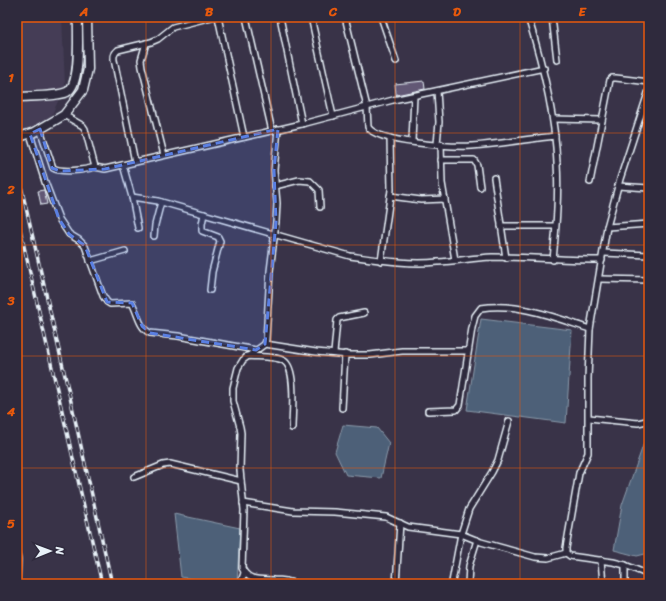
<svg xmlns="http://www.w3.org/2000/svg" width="666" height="601" viewBox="0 0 666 601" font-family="Sriracha,sans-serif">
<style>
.built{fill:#453e56}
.water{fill:#4d6178;stroke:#8b9bab}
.building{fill:#625875;stroke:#e8f1f8}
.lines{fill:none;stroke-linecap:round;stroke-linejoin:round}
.minor-casing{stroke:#e8f1f8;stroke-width:8}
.primary-casing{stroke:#e8f1f8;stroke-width:11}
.minor{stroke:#2f2a3d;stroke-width:5}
.primary{stroke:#2f2a3d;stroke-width:8}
.rail-casing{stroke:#e8f1f8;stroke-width:3.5}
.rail{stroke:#2f2a3d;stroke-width:2;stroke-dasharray:6;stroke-linecap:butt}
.marked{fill:#5a7fe2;fill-opacity:0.2;stroke:#5a7fe2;stroke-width:3;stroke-dasharray:8 5;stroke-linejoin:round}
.grid{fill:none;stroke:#e8590c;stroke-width:1;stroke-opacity:0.55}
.neatline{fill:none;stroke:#e8590c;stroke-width:1.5}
.grid-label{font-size:13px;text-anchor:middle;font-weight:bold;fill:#e8590c}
</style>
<rect width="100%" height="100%" fill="#393348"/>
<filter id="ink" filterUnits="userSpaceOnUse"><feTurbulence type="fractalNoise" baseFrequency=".025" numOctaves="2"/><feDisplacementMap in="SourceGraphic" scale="8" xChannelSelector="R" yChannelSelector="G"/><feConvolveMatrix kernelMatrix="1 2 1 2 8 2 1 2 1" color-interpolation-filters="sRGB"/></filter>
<g filter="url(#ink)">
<!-- built -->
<path class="built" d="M17,17H62L65,86L48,123L17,135Z"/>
<!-- water -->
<g class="water">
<path d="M481,319L572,330L566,423L467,410Z"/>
<path d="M343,425L377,428L389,443L381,478L346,475L335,452Z"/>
<path d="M644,443L649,444V553L637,556L614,550L622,505Z"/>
<path d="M174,514L240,528L237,584H219L181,577Z"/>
</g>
<!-- building -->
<g class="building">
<path d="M424,81L425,89L396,95L395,84Z"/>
<path d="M44,190L47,204L41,205L38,191Z"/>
</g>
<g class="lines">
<defs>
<g id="minor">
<path d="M218,17L244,137"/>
<path d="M246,17L272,131"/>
<path d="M280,17L302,124"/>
<path d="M311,17L333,116"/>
<path d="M345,17L367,107L368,127C377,143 454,147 472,146C500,144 528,139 555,136"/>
<path d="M381,17L396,61"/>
<path d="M528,17C543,65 555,113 557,163C559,195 556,228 553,260"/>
<path d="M552,17L557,60"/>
<path d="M146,43L141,60L142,67L164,155"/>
<path d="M649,90L620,179L607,227L590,329L588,378V453L579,473L566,548V553L570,556L613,562L625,565L649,575"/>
<path d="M437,91L439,122L437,144"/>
<path d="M64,115L83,126L85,129L95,167L105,169L306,123L393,100L544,68"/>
<path d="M553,119L602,120"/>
<path d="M40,129L53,168C62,173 85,170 95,167"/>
<path d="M278,129L274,170L277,203L276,222L270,271L266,340L265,344L243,360L238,368L233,388V401L240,427L241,433L240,470L244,510L242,568C248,582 261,579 274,580C282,580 289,581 296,584"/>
<path d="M30,134L45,182L59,219L69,234L79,240L85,246L103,296L107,302L110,304L132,303C138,313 139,328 150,333L178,336L256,350"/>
<path d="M412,141L414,96"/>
<path d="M441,144L442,183L455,260"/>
<path d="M441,160H474L477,165L480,187"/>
<path d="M135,162L115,64C113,58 113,54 118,50L151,42L158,39L173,27L212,17"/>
<path d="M123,165L132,197L138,228"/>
<path d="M494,178L506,258"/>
<path d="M590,182L610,80L612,78H616L649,82"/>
<path d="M275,186L299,180L310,181L319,190L320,207"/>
<path d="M618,186L649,188"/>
<path d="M390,196L421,200L445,199"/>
<path d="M132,197L158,201L350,256C379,260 408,265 438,262C456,261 474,258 492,257C529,257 565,260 602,260"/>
<path d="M204,214L202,224V231L218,237L220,241L212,272L210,290"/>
<path d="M501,226H555"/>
<path d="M607,227L649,224"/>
<path d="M154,236L155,225L161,202"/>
<path d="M603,253L649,255"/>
<path d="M90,261L125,251"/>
<path d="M381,261L391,190L390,138"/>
<path d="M599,279L649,280"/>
<path d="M265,344L316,352L348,355H370L402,351H468"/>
<path d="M334,353L337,320L339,318L364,313"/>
<path d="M247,356C257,357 277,356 284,361C297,369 292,414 292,428"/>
<path d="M342,408L345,354"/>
<path d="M428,411L456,410L460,405L472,328L475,316L481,308C518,302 556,318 590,329"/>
<path d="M589,418L638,423L646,421L649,418"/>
<path d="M134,477L163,465L170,464L241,481"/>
<path d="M243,503L293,511L335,512L386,517L408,527L461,534L481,542L535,557L548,558L566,553"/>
<path d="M17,555L18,560L17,580"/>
<path d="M601,560L603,584"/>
<path d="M625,565V584"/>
<path d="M452,582L461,534L469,509L492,472L498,460L509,421"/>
<path d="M240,584L244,573"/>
<path d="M396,584L400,523"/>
<path d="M468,584L469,566L477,540"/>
</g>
<g id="primary">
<path d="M17,97C29,96 56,97 67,92C82,84 77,32 78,17"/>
<path d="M19,137L35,132L64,115L83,90L88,69L87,17"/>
</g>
</defs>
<!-- minor casing -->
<use href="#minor" class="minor-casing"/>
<!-- primary casing -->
<use href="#primary" class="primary-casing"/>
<!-- minor -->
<use href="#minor" class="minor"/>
<!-- primary -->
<use href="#primary" class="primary"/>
<defs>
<g id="rail">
<path d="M17,169L72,406L112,584"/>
<path d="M17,216L102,584"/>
</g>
</defs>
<!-- rail casing -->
<use href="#rail" class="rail-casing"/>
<!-- rail -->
<use href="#rail" class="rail"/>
</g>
</g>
<!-- marked area -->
<path class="marked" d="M40,129L52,168L60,171L105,169L278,129L274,170L276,222L265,344L256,350L150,333L142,326L132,303L107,302L85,246L69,234L59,219L30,134Z"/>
<!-- grid -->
<path class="grid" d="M146,17V584M271,17V584M395,17V584M520,17V584M17,133H649M17,245H649M17,356H649M17,468H649"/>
<!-- margin -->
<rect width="666" height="601" fill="none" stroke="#2f2a3d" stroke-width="44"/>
<!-- north arrow -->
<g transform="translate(50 551) rotate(89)" stroke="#2f2a3d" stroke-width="3" paint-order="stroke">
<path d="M0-3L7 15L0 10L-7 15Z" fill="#e8f1f8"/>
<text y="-6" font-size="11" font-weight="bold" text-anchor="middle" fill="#e8f1f8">N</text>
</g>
<rect x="22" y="22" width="622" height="557" class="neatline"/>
<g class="grid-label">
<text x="84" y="16">A</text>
<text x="209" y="16">B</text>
<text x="333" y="16">C</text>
<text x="457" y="16">D</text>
<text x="582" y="16">E</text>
<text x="11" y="82">1</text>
<text x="11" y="194">2</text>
<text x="11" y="305">3</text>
<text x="11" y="416">4</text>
<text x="11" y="528">5</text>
</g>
</svg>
